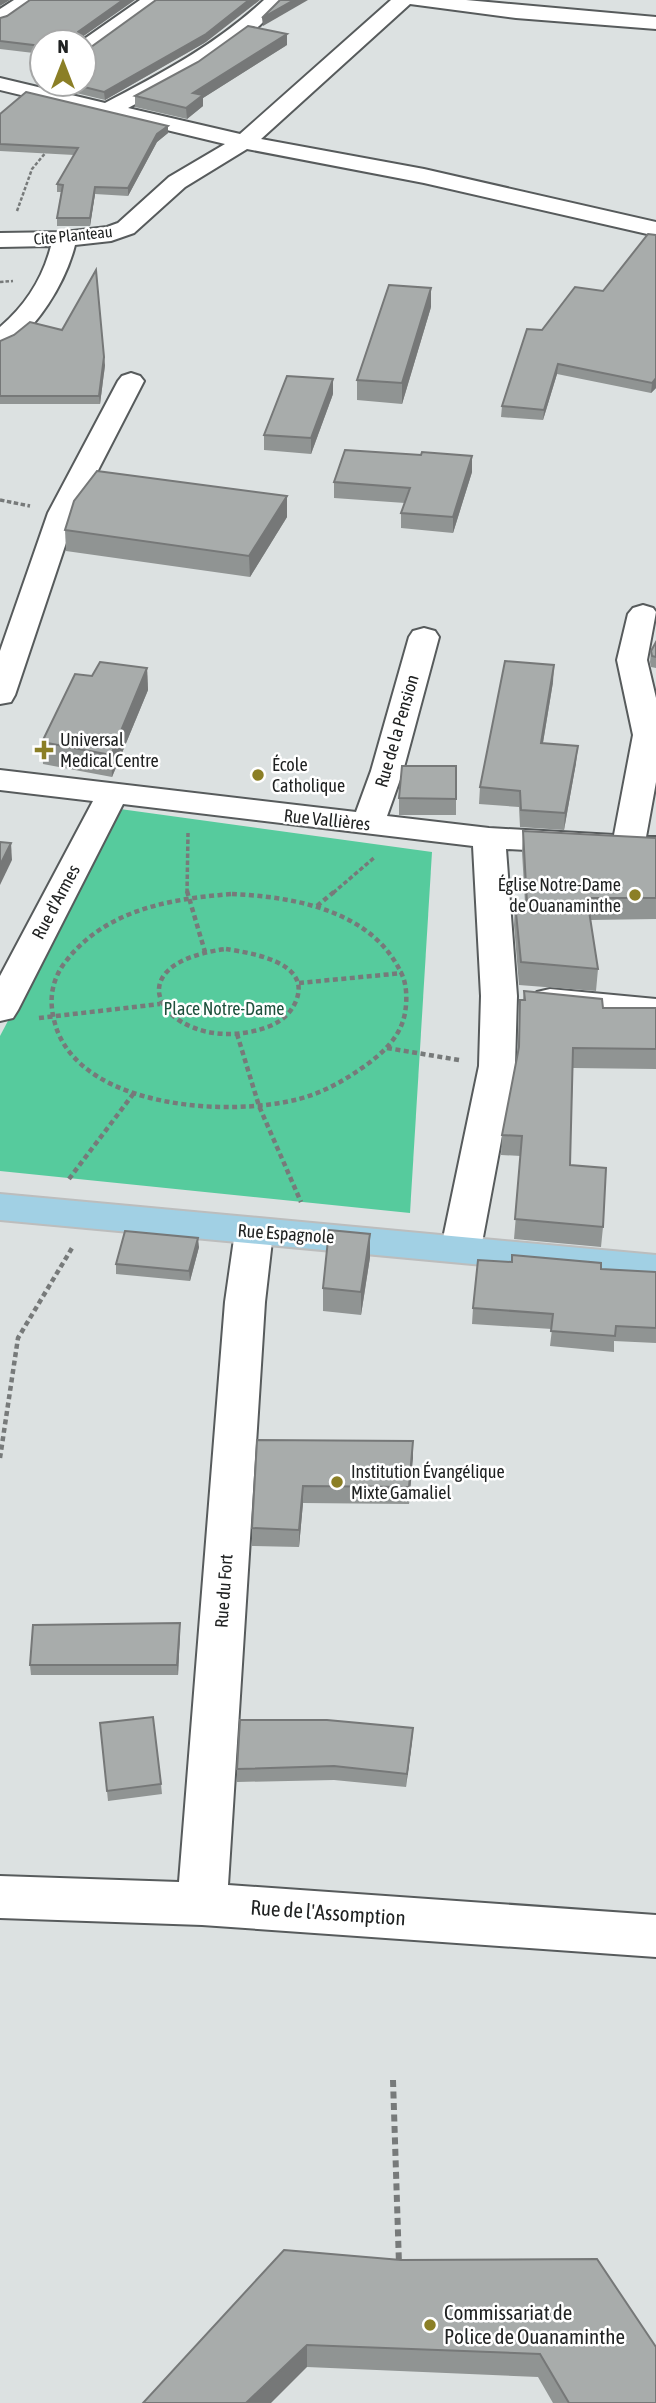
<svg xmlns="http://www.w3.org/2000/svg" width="656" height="2403" viewBox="0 0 656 2403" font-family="'Asap Condensed',sans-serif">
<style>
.green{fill:#56cb9d}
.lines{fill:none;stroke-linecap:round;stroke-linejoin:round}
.minor-casing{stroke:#575b5c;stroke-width:4}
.major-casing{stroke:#bcbdbd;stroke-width:4}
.path-far3{stroke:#777a7a;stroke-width:2.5;stroke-dasharray:3.5 2;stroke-linecap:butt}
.path-far2{stroke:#777a7a;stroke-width:3.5;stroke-dasharray:4.5 2.5;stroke-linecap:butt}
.path-far1{stroke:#777a7a;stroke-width:4.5;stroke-dasharray:5 3.5;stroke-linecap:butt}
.path{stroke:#777a7a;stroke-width:6;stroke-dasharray:7 4.5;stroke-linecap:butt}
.minor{fill:#fff;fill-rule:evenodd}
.major{fill:#a1d0e4;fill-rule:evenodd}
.wall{fill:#909493}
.shaded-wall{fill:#767878}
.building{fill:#a8acab;stroke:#767878;stroke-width:2}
.poi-dot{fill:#8b7f26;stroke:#fff;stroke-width:2.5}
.labels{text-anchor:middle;stroke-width:5;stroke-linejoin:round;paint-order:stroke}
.far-street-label{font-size:16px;fill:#202222;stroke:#fff}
.street-label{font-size:18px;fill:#202222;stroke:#fff}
.poi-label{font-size:18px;fill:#202222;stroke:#fff;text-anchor:start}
.park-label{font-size:18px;fill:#1f513d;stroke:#fff}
.near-street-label{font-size:21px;fill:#202222;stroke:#fff}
.near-poi-label{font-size:21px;fill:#202222;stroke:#fff;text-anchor:start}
</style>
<rect width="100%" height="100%" fill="#dce1e1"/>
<!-- green -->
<path class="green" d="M120,809L432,852L410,1213L0,1171V1036Z"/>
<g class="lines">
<defs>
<g id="minor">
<path d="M14,0H37L7,22L0,24V9Z"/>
<path d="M140,0H163L91,53L84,55V42H80Z"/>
<path d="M264,0H286L259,26L197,71L128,108L240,134L391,0H466L656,17V29L516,18L410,4L261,139L424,169L656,222V236L424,183L247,149L185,187L134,233L111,241L75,245C67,278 35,338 0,347V327C25,306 43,278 51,246L0,247V233L64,232L107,227L118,223L169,177L225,144L0,90V78L105,103C164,72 215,45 264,0Z"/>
<path d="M131,373L140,376L144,381L76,513L15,695L11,702L0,704V651L48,513L118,381L122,376Z"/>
<path d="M643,605L653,608L656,612L647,660L656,698V782L646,837H656V857L506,849L517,996L515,1066L481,1248L475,1257L461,1261L447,1257L441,1248L479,1066L481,996L473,846L123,804L18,1010L13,1018L0,1021V976L93,801L0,790V770L356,812L371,771L409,637L413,631L424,628L435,631L439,637L403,771L387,816L489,828L614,835L633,735L617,660L628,614L633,608Z"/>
<path d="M550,989L656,999V1021L537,1008L532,1000L537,992Z"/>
<path d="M254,1219L268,1223L273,1232L265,1302L228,1885L656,1915V1957L202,1925L0,1918V1876L179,1882L225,1302L235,1232L240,1223Z"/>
</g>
<path id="major" d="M0,1194L656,1255V1281L0,1220Z"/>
</defs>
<!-- minor casing -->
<use href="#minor" class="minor-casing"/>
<!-- major casing -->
<use href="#major" class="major-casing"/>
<!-- path-far3 -->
<g class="path-far3">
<path d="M17,211L32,169L47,151"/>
<path d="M0,282L13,281"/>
</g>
<!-- path-far2 -->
<g class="path-far2">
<path d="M0,500L30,506"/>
<path d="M187,893L188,833"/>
<path d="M333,893L375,857"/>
</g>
<!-- path-far1 -->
<g class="path-far1">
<path d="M187,891L205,952"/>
<path d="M232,894C296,897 375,911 403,977C407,988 407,1001 405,1013C401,1035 386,1050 369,1063C347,1079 325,1092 299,1099C230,1117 87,1109 57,1030C49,1007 49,986 63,965C103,910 168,899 232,894Z"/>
<path d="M317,906L335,891"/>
<path d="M226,949C251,953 312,962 296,1001C291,1013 282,1021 270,1026C178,1062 97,966 226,949Z"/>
<path d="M299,983L403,973"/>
<path d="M39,1018L160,1004"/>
<path d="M237,1034L259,1106L301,1202"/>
<path d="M387,1048L459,1060"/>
<path d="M69,1179L134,1093"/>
<path d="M0,1458L18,1338L72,1248"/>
</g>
<!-- path -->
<path class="path" d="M393,2080L399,2264"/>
<!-- minor -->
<use href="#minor" class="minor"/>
<!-- major -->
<use href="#major" class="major"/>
</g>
<!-- wall -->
<g class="wall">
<path d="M0,18L42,42V54L0,49Z"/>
<path d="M206,42L105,100L43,85V84H84Z"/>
<path d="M287,45L203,98V106L187,119L135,107V96Z"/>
<path d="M0,114L168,126V133L157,142L128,196L95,194L90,226H57V218L61,192H57V184L74,155L0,151Z"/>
<path d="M603,291L656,388L651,393L557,374L543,420L501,417L502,406L542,330Z"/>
<path d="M431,307L402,404L357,400V380Z"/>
<path d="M0,341L105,365L100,404H0Z"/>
<path d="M333,394L311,454L264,450V435Z"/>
<path d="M472,472L453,533L401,528V513L405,503L334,498V482Z"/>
<path d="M287,496V517L250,577L66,551L65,530Z"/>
<path d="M656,642V668L651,667L650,662L651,651Z"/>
<path d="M147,668L148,690L112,777L43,764L42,742L92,676Z"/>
<path d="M553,682L543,743L576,763L564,830L520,827L519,807L479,804L480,787Z"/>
<path d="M399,798L456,799V815H399Z"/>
<path d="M523,831L656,838V919L590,920L598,969L596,991L519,985L514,925L515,903H525L522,852Z"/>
<path d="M524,991L603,1008H656V1069L573,1068L570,1165L603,1227L601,1247L514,1239L521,1156L501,1155L502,1135L518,1051L520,1000H523Z"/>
<path d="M370,1234V1257L361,1315L323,1311V1288Z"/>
<path d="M199,1247L190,1281L116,1274V1264Z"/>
<path d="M601,1269L656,1272V1343L614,1341V1352L550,1346L552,1329L472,1324L473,1308Z"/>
<path d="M257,1440L413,1441L409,1504L303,1503L299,1547L252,1546V1528Z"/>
<path d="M180,1623V1633L178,1675H31L30,1665Z"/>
<path d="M100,1723L161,1784L162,1794L108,1801Z"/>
<path d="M413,1728L412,1741L406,1787L334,1780L237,1782V1769Z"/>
<path d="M284,2250L656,2347V2403H553L538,2377L307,2367Z"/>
</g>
<!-- shaded-wall -->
<g class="shaded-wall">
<path d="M0,0H10L0,6Z"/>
<path d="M123,0H135L78,40V32Z"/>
<path d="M249,0H260L206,42L105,100L104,92Z"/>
<path d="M294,0H308L263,26L262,18Z"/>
<path d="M287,34V45L203,98V106L187,119L186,108L193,93Z"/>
<path d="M168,126V133L157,142L128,196V188L157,134Z"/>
<path d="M95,187V194L90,226V218Z"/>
<path d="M431,288V307L402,404V383Z"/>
<path d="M104,357L105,365L100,404L99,396Z"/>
<path d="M558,364L557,374L543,420L544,410Z"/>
<path d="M656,378V388L651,393L652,383Z"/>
<path d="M333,379V394L311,454V438Z"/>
<path d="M472,456V472L453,533V517Z"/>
<path d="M287,496V517L250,577L249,556Z"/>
<path d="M554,665L553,682L540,760L541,743Z"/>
<path d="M147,668L148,690L112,777L111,755Z"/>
<path d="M578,746L576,763L564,830L565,813Z"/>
<path d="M11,843L12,860L0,885V865Z"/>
<path d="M370,1234V1257L361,1315V1292Z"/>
<path d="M198,1238L199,1247L190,1281L189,1271Z"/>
<path d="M413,1441V1458L409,1504V1487Z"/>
<path d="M303,1486V1503L299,1547V1530Z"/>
<path d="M180,1623V1633L178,1675L177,1665Z"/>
<path d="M413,1728L412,1741L406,1787L407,1774Z"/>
<path d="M307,2345V2367L271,2403H246Z"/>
</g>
<!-- building -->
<g class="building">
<path d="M30,0H123L78,32L80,42H42V46L0,41V18L7,16Z"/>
<path d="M156,0H249L206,34L104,92L72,84H84V48L91,47Z"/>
<path d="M280,0H294L262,18Z"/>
<path d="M248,26L287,34L193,93L203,95L186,108L135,96L198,62Z"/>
<path d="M26,92L168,126L157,134L128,188L95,187L90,218H57L63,185L57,184L78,148L0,144V114Z"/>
<path d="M648,234L656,235V378L652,383L558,364L544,410L502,406L527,329L542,330L575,287L603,291Z"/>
<path d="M96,270L104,357L99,396H0V341L14,335L30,322L62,330Z"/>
<path d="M389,285L431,288L402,383L357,380Z"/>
<path d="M287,376L333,379L311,438L264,435Z"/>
<path d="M345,450L421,455L422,452L472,456L453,517L401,513L410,488L334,482Z"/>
<path d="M97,471L287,496L249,556L65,530L74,501Z"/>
<path d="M656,642V657L652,656L651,651Z"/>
<path d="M505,661L554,665L541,743L578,746L565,813L521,810L520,791L480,787Z"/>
<path d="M100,662L147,668L111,755L42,742L75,674L92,676Z"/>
<path d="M402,766H456V799L399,798Z"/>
<path d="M523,831L656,838V898H587L598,969L521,962L515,903H527Z"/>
<path d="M0,842L11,843L0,865Z"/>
<path d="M524,991L602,999L603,1008H656V1049L573,1048L570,1165L606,1168L603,1227L515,1219L522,1136L502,1135L519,1047L520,1000H525Z"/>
<path d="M329,1230L370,1234L361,1292L323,1288Z"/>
<path d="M125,1231L198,1238L189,1271L116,1264Z"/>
<path d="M512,1255L601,1263V1269L656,1272V1328L616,1326L615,1336L551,1331L553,1314L473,1308L478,1260L512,1262Z"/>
<path d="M257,1440L413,1441L409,1487L303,1486L299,1530L252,1528Z"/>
<path d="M180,1623L177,1665H30L33,1625Z"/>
<path d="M153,1717L161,1784L107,1791L100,1723Z"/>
<path d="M240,1720H327L413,1728L407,1774L334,1766L237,1769Z"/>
<path d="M284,2250L401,2260L597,2259L656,2347V2403H569L540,2354L307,2345L246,2403H143Z"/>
</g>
<!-- markers -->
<g class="poi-dot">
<path d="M40.5 739.5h7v7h7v7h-7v7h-7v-7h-7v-7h7z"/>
<circle cx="258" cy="775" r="7"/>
<circle cx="635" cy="895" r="7"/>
<circle cx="337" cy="1482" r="7"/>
<circle cx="430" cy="2325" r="7"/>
</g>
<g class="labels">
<!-- far-street labels -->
<g class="far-street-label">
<text transform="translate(73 235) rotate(-6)" y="6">Cite Planteau</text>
</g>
<!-- street labels -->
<g class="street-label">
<text transform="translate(397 731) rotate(-74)" y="6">Rue de la Pension</text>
<text transform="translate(327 820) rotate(6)" y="6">Rue Vallières</text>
<text transform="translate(56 902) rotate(-62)" y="6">Rue d'Armes</text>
<text transform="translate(286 1234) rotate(4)" y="6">Rue Espagnole</text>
<text transform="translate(224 1591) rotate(-86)" y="6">Rue du Fort</text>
</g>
<!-- poi labels -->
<g class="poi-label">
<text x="60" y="746">Universal<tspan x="60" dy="21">Medical Centre</tspan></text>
<text x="272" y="771">École<tspan x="272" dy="21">Catholique</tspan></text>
<text x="621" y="891" text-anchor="end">Église Notre-Dame<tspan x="621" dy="21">de Ouanaminthe</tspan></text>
<text x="351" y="1478">Institution Évangélique<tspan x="351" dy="21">Mixte Gamaliel</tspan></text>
</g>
<!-- park labels -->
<g class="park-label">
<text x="224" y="1015">Place Notre-Dame</text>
</g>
<!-- near-street labels -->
<g class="near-street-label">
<text transform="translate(328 1913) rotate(4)" y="7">Rue de l'Assomption</text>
</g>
<!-- near-poi labels -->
<g class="near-poi-label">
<text x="444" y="2320">Commissariat de<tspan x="444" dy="24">Police de Ouanaminthe</tspan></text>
</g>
</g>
<!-- north arrow -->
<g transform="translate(63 63)"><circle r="33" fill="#ffffff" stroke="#a6a7a7" stroke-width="2"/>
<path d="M0-5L12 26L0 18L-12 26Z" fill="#8b7f26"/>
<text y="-10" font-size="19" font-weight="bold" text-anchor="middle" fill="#202222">N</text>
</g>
</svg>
